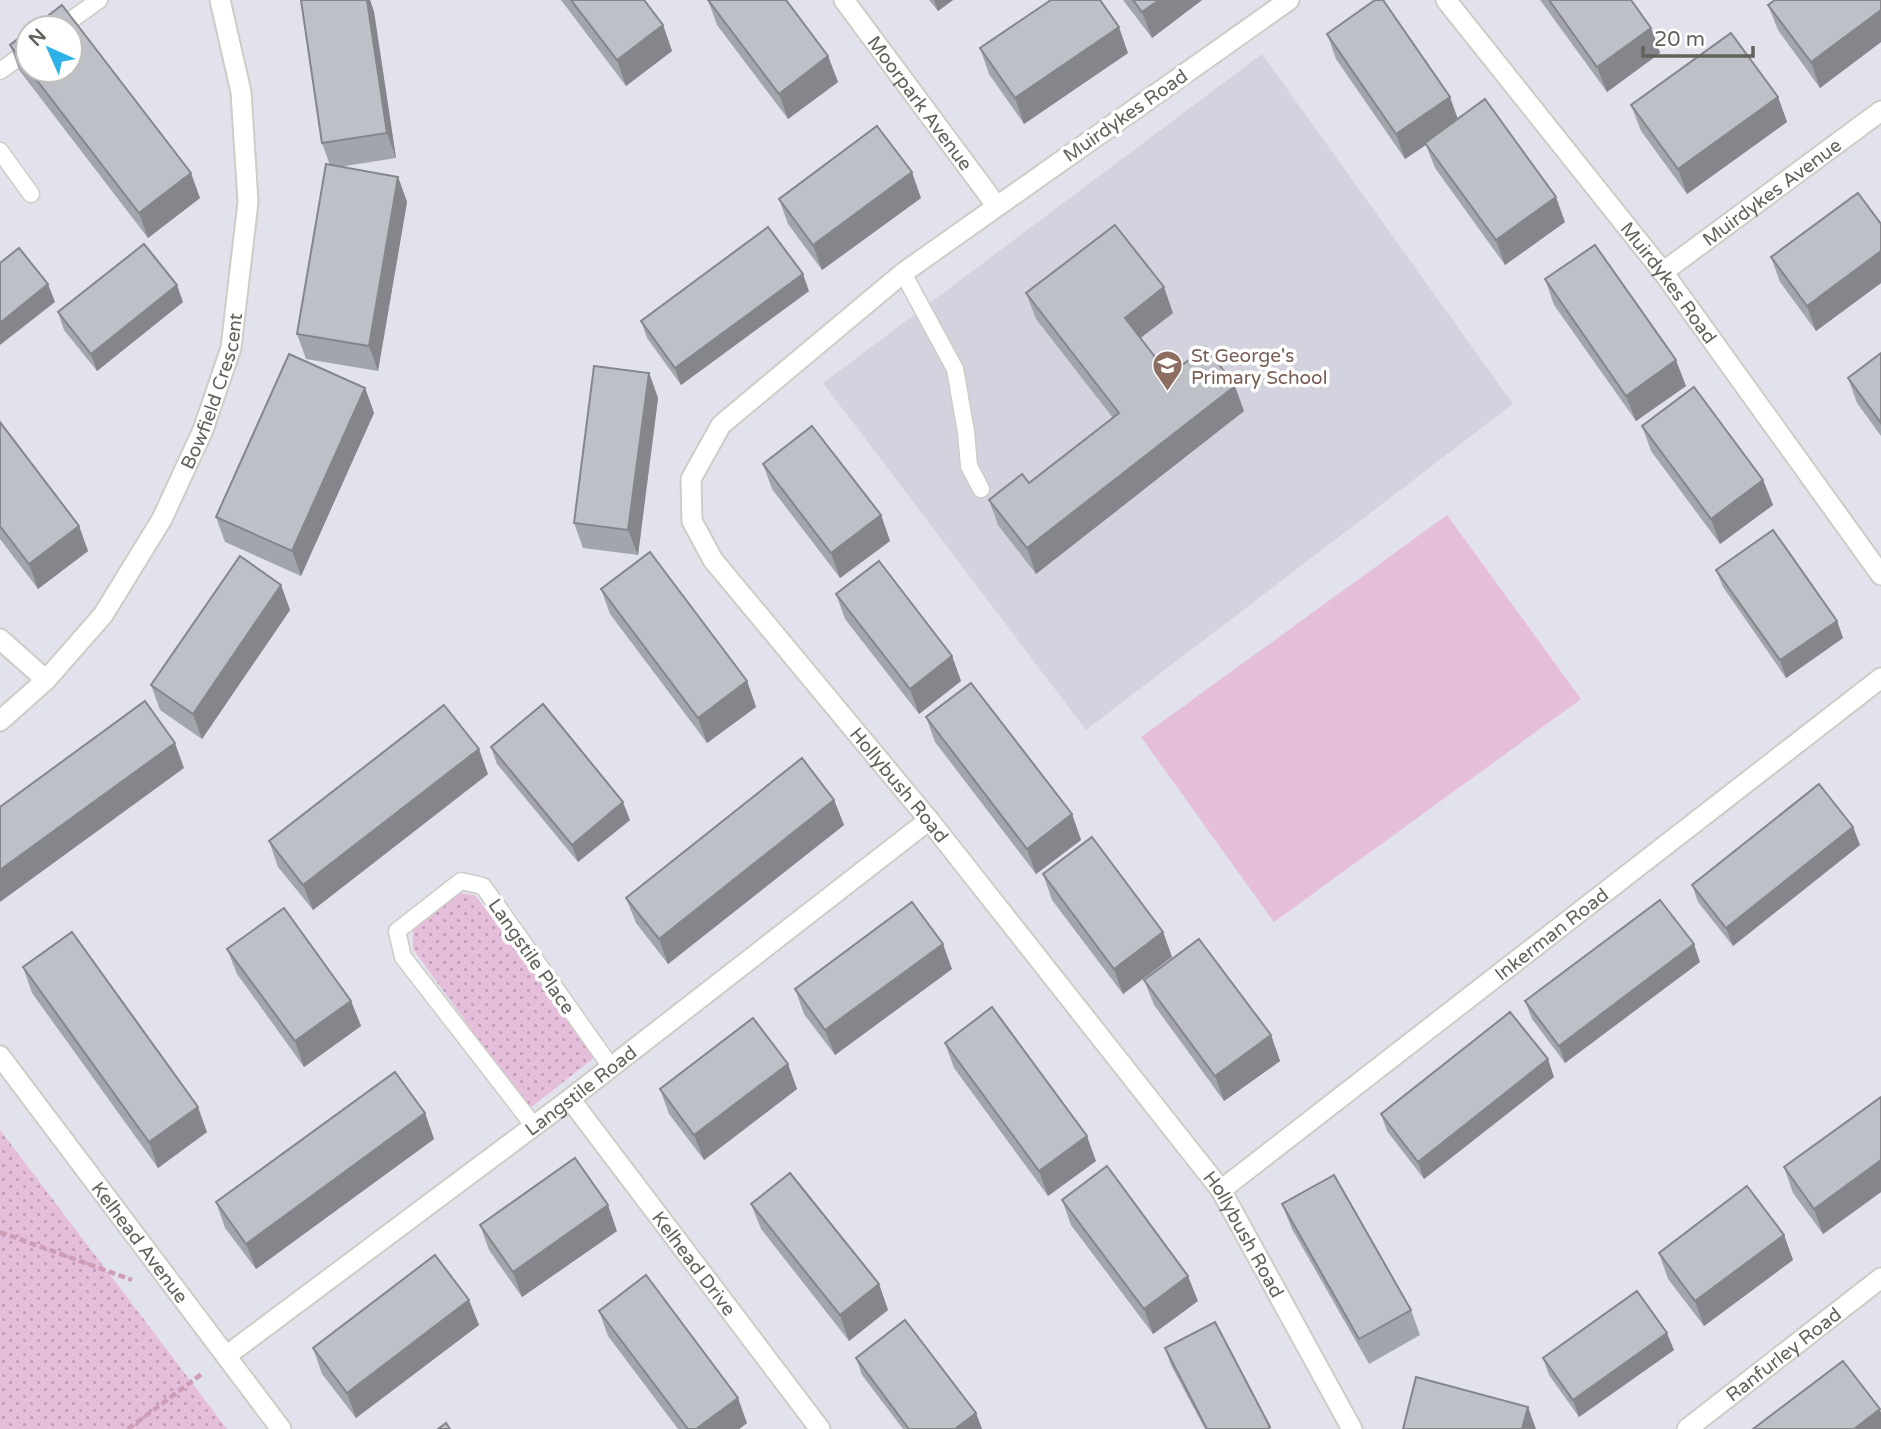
<svg xmlns="http://www.w3.org/2000/svg" width="1881" height="1429" viewBox="0 0 1881 1429" font-family="'Varela Round',sans-serif">
<style>
.education{fill:#d3d3df}
.grass{fill:url(#grass-dots)}
.pitch{fill:#e5bedc}
.lines{fill:none;stroke-linecap:round;stroke-linejoin:round}
.service-casing{stroke:#cdccc6;stroke-width:19}
.minor-casing{stroke:#cdccc6;stroke-width:23}
.path{stroke:#cd9db5;stroke-width:4.5;stroke-dasharray:7 3.5;stroke-linecap:butt}
.service{stroke:#fff;stroke-width:16}
.minor{stroke:#fff;stroke-width:19}
.wall{fill:#a3a5ac}
.shaded-wall{fill:#85868c}
.building{fill:#bec0c8;stroke:#85868c;stroke-width:2}
.labels{text-anchor:middle;stroke-width:7;stroke-linejoin:round;paint-order:stroke}
.street-label{font-size:19px;fill:#63615a;stroke:#fff}
.education-label{font-size:19px;fill:#785e54;stroke:#fff;text-anchor:start}
</style>
<defs>
<pattern id="grass-dots" width="8" height="8" patternUnits="userSpaceOnUse" patternTransform="scale(1.75)"><rect width="8" height="8" fill="#e5bedc"/><path d="M2 2h.1M6 6h.1" fill="none" stroke="#bd9eb5" stroke-width="1.8" stroke-linecap="round"/></pattern>
</defs>
<rect width="100%" height="100%" fill="#e2e2ed"/>
<!-- education -->
<path class="education" d="M1262,54L1513,404L1086,730L823,383Z"/>
<!-- grass -->
<g class="grass">
<path d="M457,893L475,895L595,1057L529,1109L413,949V928Z"/>
<path d="M0,1130L227,1429H0Z"/>
</g>
<!-- pitch -->
<path class="pitch" d="M1447,515L1581,699L1274,922L1141,737Z"/>
<g class="lines">
<defs>
<g id="service">
<path d="M60,28L99,0"/>
<path d="M0,71L28,51"/>
<path d="M0,151L31,194"/>
<path d="M903,273L955,369L966,432L969,466L981,489"/>
<path d="M534,1126L403,957L397,931L461,881L483,886L611,1067"/>
</g>
<g id="minor">
<path id="s1" d="M844,0L996,205"/>
<path id="s2" d="M1289,0L903,273L721,425L691,479L692,521L713,560L929,820L1221,1190L1352,1429"/>
<path id="s3" d="M1446,0L1663,272L1881,575"/>
<path id="s4" d="M1663,272L1881,111"/>
<path d="M0,639L46,680"/>
<path id="s5" d="M0,721L46,680L103,615L162,519L203,430L231,348L248,202L241,92L220,0"/>
<path id="s6" d="M0,1056L281,1429"/>
<path id="s7" d="M570,1099L820,1429"/>
<path id="s8" d="M1221,1190L1881,678"/>
<path id="s9" d="M226,1356L570,1099L929,820"/>
<path id="s10" d="M1687,1429L1881,1278"/>
</g>
</defs>
<!-- service casing -->
<use href="#service" class="service-casing"/>
<!-- minor casing -->
<use href="#minor" class="minor-casing"/>
<!-- path -->
<g class="path">
<path d="M0,1232L132,1280"/>
<path d="M128,1429L203,1373"/>
</g>
<!-- service -->
<use href="#service" class="service"/>
<!-- minor -->
<use href="#minor" class="minor"/>
</g>
<!-- wall -->
<g class="wall">
<path d="M301,0H370L374,12L396,158L339,167L398,177L407,202L378,371L306,359L297,334L330,165L322,143Z"/>
<path d="M561,0H644L663,25L672,51L626,86Z"/>
<path d="M708,0L828,56L838,82L788,119L717,25Z"/>
<path d="M929,0H953L938,11Z"/>
<path d="M1123,0H1202L1152,38Z"/>
<path d="M1540,0H1631L1651,28L1660,53L1607,92Z"/>
<path d="M1881,0V42L1820,88L1778,30L1768,5Z"/>
<path d="M28,31V70H70L200,198L148,238L19,70L10,45Z"/>
<path d="M1327,34L1458,119L1565,222L1505,265L1435,168L1426,145L1405,159L1336,59Z"/>
<path d="M980,48L1128,53L1024,124L989,74Z"/>
<path d="M1778,97L1787,122L1687,194L1641,131L1631,105Z"/>
<path d="M921,198L822,270L788,224L779,199Z"/>
<path d="M1881,224V283L1816,331L1780,282L1771,257Z"/>
<path d="M1545,279L1686,386L1636,421L1554,305Z"/>
<path d="M809,291L681,385L647,338L641,321Z"/>
<path d="M1026,293L1173,313L1140,338L1169,375L1244,411L1036,574L998,525L989,500L1029,483L1113,418L1036,319Z"/>
<path d="M183,302L97,371L64,330L58,312Z"/>
<path d="M1881,353V436L1857,403L1848,378Z"/>
<path d="M649,373L658,398L638,555L583,548L574,523Z"/>
<path d="M365,388L374,413L301,576L225,542L216,517Z"/>
<path d="M0,422L79,526L88,551L38,589L0,539Z"/>
<path d="M1642,426L1763,480L1773,505L1720,544L1651,451Z"/>
<path d="M763,464L881,515L890,541L840,578L772,489Z"/>
<path d="M1716,570L1837,621L1843,638L1786,678L1723,587Z"/>
<path d="M281,585L290,610L202,739L160,710L151,685Z"/>
<path d="M601,589L747,681L756,707L707,743L610,614Z"/>
<path d="M836,594L952,656L961,681L919,714L845,619Z"/>
<path d="M926,717L1072,814L1081,840L1036,874L935,742Z"/>
<path d="M491,747L630,820L578,862L497,764Z"/>
<path d="M488,774L313,910L278,867L269,841Z"/>
<path d="M834,800L844,825L668,964L636,923L626,898Z"/>
<path d="M1853,827L1860,845L1733,946L1698,902L1692,885Z"/>
<path d="M1043,874L1163,932L1172,957L1123,994L1052,900Z"/>
<path d="M227,949L351,1001L361,1026L304,1067L237,974Z"/>
<path d="M1700,962L1565,1063L1532,1019L1525,1001Z"/>
<path d="M23,967L207,1132L158,1168L32,993Z"/>
<path d="M952,969L835,1055L804,1014L795,989Z"/>
<path d="M1144,980L1271,1035L1280,1061L1224,1101L1154,1005Z"/>
<path d="M945,1043L1096,1161L1048,1196L954,1068Z"/>
<path d="M788,1064L797,1089L704,1160L669,1114L660,1089Z"/>
<path d="M1554,1077L1424,1179L1387,1131L1381,1114Z"/>
<path d="M1881,1097V1192L1823,1234L1793,1193L1784,1167Z"/>
<path d="M425,1113L434,1139L256,1269L225,1228L216,1202Z"/>
<path d="M1062,1200L1198,1301L1153,1334L1071,1225Z"/>
<path d="M751,1204L879,1284L888,1310L849,1341L761,1229Z"/>
<path d="M1282,1204L1411,1310L1420,1335L1369,1364L1292,1229Z"/>
<path d="M480,1225L617,1231L522,1297L489,1250Z"/>
<path d="M1784,1235L1793,1260L1704,1326L1668,1279L1659,1253Z"/>
<path d="M469,1300L479,1325L356,1418L322,1374L313,1348Z"/>
<path d="M599,1311L747,1423L739,1429H678L608,1336Z"/>
<path d="M1215,1322L1271,1429H1205L1171,1365L1165,1348Z"/>
<path d="M1674,1350L1579,1417L1549,1375L1543,1358Z"/>
<path d="M856,1358L976,1413L982,1429H903L862,1375Z"/>
</g>
<!-- shaded-wall -->
<g class="shaded-wall">
<path d="M367,0H370L374,12L396,158L387,133Z"/>
<path d="M934,0H953L938,11Z"/>
<path d="M1159,0H1202L1152,38L1142,12Z"/>
<path d="M1881,10V42L1820,88L1811,62Z"/>
<path d="M663,25L672,51L626,86L617,60Z"/>
<path d="M1119,27L1128,53L1024,124L1015,98Z"/>
<path d="M1651,28L1660,53L1607,92L1597,67Z"/>
<path d="M828,56L838,82L788,119L779,94Z"/>
<path d="M1450,97L1459,122L1405,159L1396,134Z"/>
<path d="M1778,97L1787,122L1687,194L1678,169Z"/>
<path d="M912,172L921,198L822,270L813,245Z"/>
<path d="M191,173L200,198L148,238L139,213Z"/>
<path d="M398,177L407,202L378,371L369,346Z"/>
<path d="M1556,197L1565,222L1505,265L1496,240Z"/>
<path d="M1881,251V283L1816,331L1807,306Z"/>
<path d="M803,274L809,291L681,385L675,368Z"/>
<path d="M48,284L55,302L0,345V323Z"/>
<path d="M177,285L183,302L97,371L91,354Z"/>
<path d="M1164,287L1173,313L1134,343L1125,318Z"/>
<path d="M1676,360L1686,386L1636,421L1626,396Z"/>
<path d="M649,373L658,398L638,555L628,530Z"/>
<path d="M1235,386L1244,411L1036,574L1027,548Z"/>
<path d="M365,388L374,413L301,576L292,551Z"/>
<path d="M1763,480L1773,505L1720,544L1711,519Z"/>
<path d="M881,515L890,541L840,578L831,553Z"/>
<path d="M79,526L88,551L38,589L29,564Z"/>
<path d="M281,585L290,610L202,739L193,714Z"/>
<path d="M1837,621L1843,638L1786,678L1780,660Z"/>
<path d="M952,656L961,681L919,714L910,689Z"/>
<path d="M747,681L756,707L707,743L698,718Z"/>
<path d="M175,743L184,768L0,902V870Z"/>
<path d="M479,749L488,774L313,910L303,885Z"/>
<path d="M834,800L844,825L668,964L659,939Z"/>
<path d="M623,802L630,820L578,862L572,845Z"/>
<path d="M1072,814L1081,840L1036,874L1027,849Z"/>
<path d="M1853,827L1860,845L1733,946L1726,928Z"/>
<path d="M1163,932L1172,957L1123,994L1114,969Z"/>
<path d="M943,944L952,969L835,1055L825,1030Z"/>
<path d="M1694,944L1700,962L1565,1063L1559,1046Z"/>
<path d="M351,1001L361,1026L304,1067L295,1041Z"/>
<path d="M1271,1035L1280,1061L1224,1101L1215,1076Z"/>
<path d="M1548,1059L1554,1077L1424,1179L1418,1162Z"/>
<path d="M788,1064L797,1089L704,1160L694,1135Z"/>
<path d="M198,1107L207,1132L158,1168L149,1142Z"/>
<path d="M425,1113L434,1139L256,1269L246,1244Z"/>
<path d="M1087,1136L1096,1161L1048,1196L1039,1171Z"/>
<path d="M1881,1160V1192L1823,1234L1814,1209Z"/>
<path d="M608,1205L617,1231L522,1297L513,1272Z"/>
<path d="M1784,1235L1793,1260L1704,1326L1695,1301Z"/>
<path d="M1188,1276L1198,1301L1153,1334L1144,1309Z"/>
<path d="M879,1284L888,1310L849,1341L840,1315Z"/>
<path d="M469,1300L479,1325L356,1418L347,1393Z"/>
<path d="M1667,1333L1674,1350L1579,1417L1573,1400Z"/>
<path d="M738,1398L747,1423L739,1429H696Z"/>
<path d="M1528,1407L1536,1429H1522Z"/>
<path d="M1880,1409L1881,1413V1429H1854Z"/>
<path d="M976,1413L982,1429H955Z"/>
</g>
<!-- building -->
<g class="building">
<path d="M301,0H367L387,133L322,143Z"/>
<path d="M571,0H644L663,25L617,60Z"/>
<path d="M708,0H786L828,56L779,94Z"/>
<path d="M1051,0H1100L1119,27L1015,98L980,48Z"/>
<path d="M1133,0H1159L1142,12Z"/>
<path d="M1375,0H1383L1450,97L1396,134L1327,34Z"/>
<path d="M1549,0H1631L1651,28L1597,67Z"/>
<path d="M1775,0H1881V10L1811,62L1768,5Z"/>
<path d="M62,5L191,173L139,213L29,70H70V28H32Z"/>
<path d="M28,31V68L10,45Z"/>
<path d="M1731,33L1778,97L1678,169L1631,105Z"/>
<path d="M1485,99L1556,197L1496,240L1425,143Z"/>
<path d="M877,126L912,172L813,245L779,199Z"/>
<path d="M326,164L398,177L369,346L297,334Z"/>
<path d="M1858,193L1881,224V251L1807,306L1771,257Z"/>
<path d="M1115,225L1164,287L1125,318L1169,375L1206,347L1235,386L1027,548L989,500L1022,474L1029,483L1119,413L1026,293Z"/>
<path d="M768,227L803,274L675,368L641,321Z"/>
<path d="M144,244L177,285L91,354L58,312Z"/>
<path d="M1595,245L1676,360L1626,396L1545,279Z"/>
<path d="M19,248L48,284L0,323V263Z"/>
<path d="M1881,353V423L1848,378Z"/>
<path d="M289,354L365,388L292,551L216,517Z"/>
<path d="M594,366L649,373L628,530L574,523Z"/>
<path d="M1694,387L1763,480L1711,519L1642,426Z"/>
<path d="M0,422L79,526L29,564L0,526Z"/>
<path d="M812,426L881,515L831,553L763,464Z"/>
<path d="M1773,530L1837,621L1780,660L1716,570Z"/>
<path d="M650,552L747,681L698,718L601,589Z"/>
<path d="M240,556L281,585L193,714L151,685Z"/>
<path d="M879,561L952,656L910,689L836,594Z"/>
<path d="M971,683L1072,814L1027,849L926,717Z"/>
<path d="M145,701L175,743L0,870V807Z"/>
<path d="M543,704L623,802L572,845L491,747Z"/>
<path d="M444,705L479,749L303,885L269,841Z"/>
<path d="M802,758L834,800L659,939L626,898Z"/>
<path d="M1819,784L1853,827L1726,928L1692,885Z"/>
<path d="M1092,837L1163,932L1114,969L1043,874Z"/>
<path d="M1660,900L1694,944L1559,1046L1525,1001Z"/>
<path d="M912,902L943,944L825,1030L795,989Z"/>
<path d="M284,908L351,1001L295,1041L227,949Z"/>
<path d="M72,932L198,1107L149,1142L23,967Z"/>
<path d="M1199,939L1271,1035L1215,1076L1144,980Z"/>
<path d="M992,1007L1087,1136L1039,1171L945,1043Z"/>
<path d="M1510,1012L1548,1059L1418,1162L1381,1114Z"/>
<path d="M753,1018L788,1064L694,1135L660,1089Z"/>
<path d="M395,1072L425,1113L246,1244L216,1202Z"/>
<path d="M1881,1097V1160L1814,1209L1784,1167Z"/>
<path d="M575,1158L608,1205L513,1272L480,1225Z"/>
<path d="M1107,1166L1188,1276L1144,1309L1062,1200Z"/>
<path d="M790,1173L879,1284L840,1315L751,1204Z"/>
<path d="M1334,1175L1411,1310L1359,1339L1282,1204Z"/>
<path d="M1747,1186L1784,1235L1695,1301L1659,1253Z"/>
<path d="M435,1255L469,1300L347,1393L313,1348Z"/>
<path d="M646,1275L738,1398L696,1429H688L599,1311Z"/>
<path d="M1637,1291L1667,1333L1573,1400L1543,1358Z"/>
<path d="M905,1320L976,1413L955,1429H909L856,1358Z"/>
<path d="M1215,1322L1270,1427L1267,1429H1207L1165,1348Z"/>
<path d="M1843,1361L1880,1409L1854,1429H1753Z"/>
<path d="M1416,1377L1528,1407L1522,1429H1403Z"/>
<path d="M446,1423L450,1429H438Z"/>
</g>
<!-- icons -->
<defs>
<symbol id="school-pin" viewBox="-11 -11 22 30"><path d="M0 17L-7.5 6A9.5 9.5 0 1 1 7.5 6Z" fill="#8d6e63" stroke="#fff"/><path d="M0-5L7-2L0 1L-7-2ZM-4 1L0 2.5L4 1V4Q0 6-4 4Z" fill="#fff"/></symbol>
</defs>
<g fill-rule="evenodd">
<use href="#school-pin" x="1150" y="348" width="35" height="47"/>
</g>
<g class="labels">
<!-- street labels -->
<g class="street-label">
<text dy="7" stroke="none"><textPath href="#s1" startOffset="128">Moorpark Avenue</textPath></text>
<text transform="translate(1125 115) rotate(-35)" y="7">Muirdykes Road</text>
<text dy="7" stroke="none"><textPath href="#s4" startOffset="135">Muirdykes Avenue</textPath></text>
<text dy="7" stroke="none"><textPath href="#s3" startOffset="360">Muirdykes Road</textPath></text>
<text dy="7" stroke="none"><textPath href="#s5" startOffset="399">Bowfield Crescent</textPath></text>
<text dy="7" stroke="none"><textPath href="#s2" startOffset="1150">Hollybush Road</textPath></text>
<text dy="7" stroke="none"><textPath href="#s8" startOffset="418">Inkerman Road</textPath></text>
<text transform="translate(532 956) rotate(55)" y="7">Langstile Place</text>
<text dy="7" stroke="none"><textPath href="#s9" startOffset="443">Langstile Road</textPath></text>
<text dy="7" stroke="none"><textPath href="#s2" startOffset="1717">Hollybush Road</textPath></text>
<text dy="7" stroke="none"><textPath href="#s6" startOffset="233">Kelhead Avenue</textPath></text>
<text dy="7" stroke="none"><textPath href="#s7" startOffset="206">Kelhead Drive</textPath></text>
<text dy="7" stroke="none"><textPath href="#s10" startOffset="122">Ranfurley Road</textPath></text>
</g>
<!-- education labels -->
<g class="education-label">
<text x="1191" y="362">St George's<tspan x="1191" dy="22">Primary School</tspan></text>
</g>
</g>
<!-- north arrow -->
<g transform="translate(49 49) rotate(315)"><circle r="33" fill="#ffffff" stroke="#c1c0bd" stroke-width="2"/>
<path d="M0-5L12 26L0 18L-12 26Z" fill="#2eb1e7"/>
<text y="-10" font-size="19" font-weight="bold" text-anchor="middle" fill="#63615a">N</text>
</g>
<!-- scale -->
<path d="M1643 46v10h110v-10" fill="none" stroke="#63615a" stroke-width="3.5"/>
<text x="1654" y="46" font-size="21" fill="#63615a" stroke="#ffffff" stroke-width="5" paint-order="stroke">20 m</text>
</svg>
